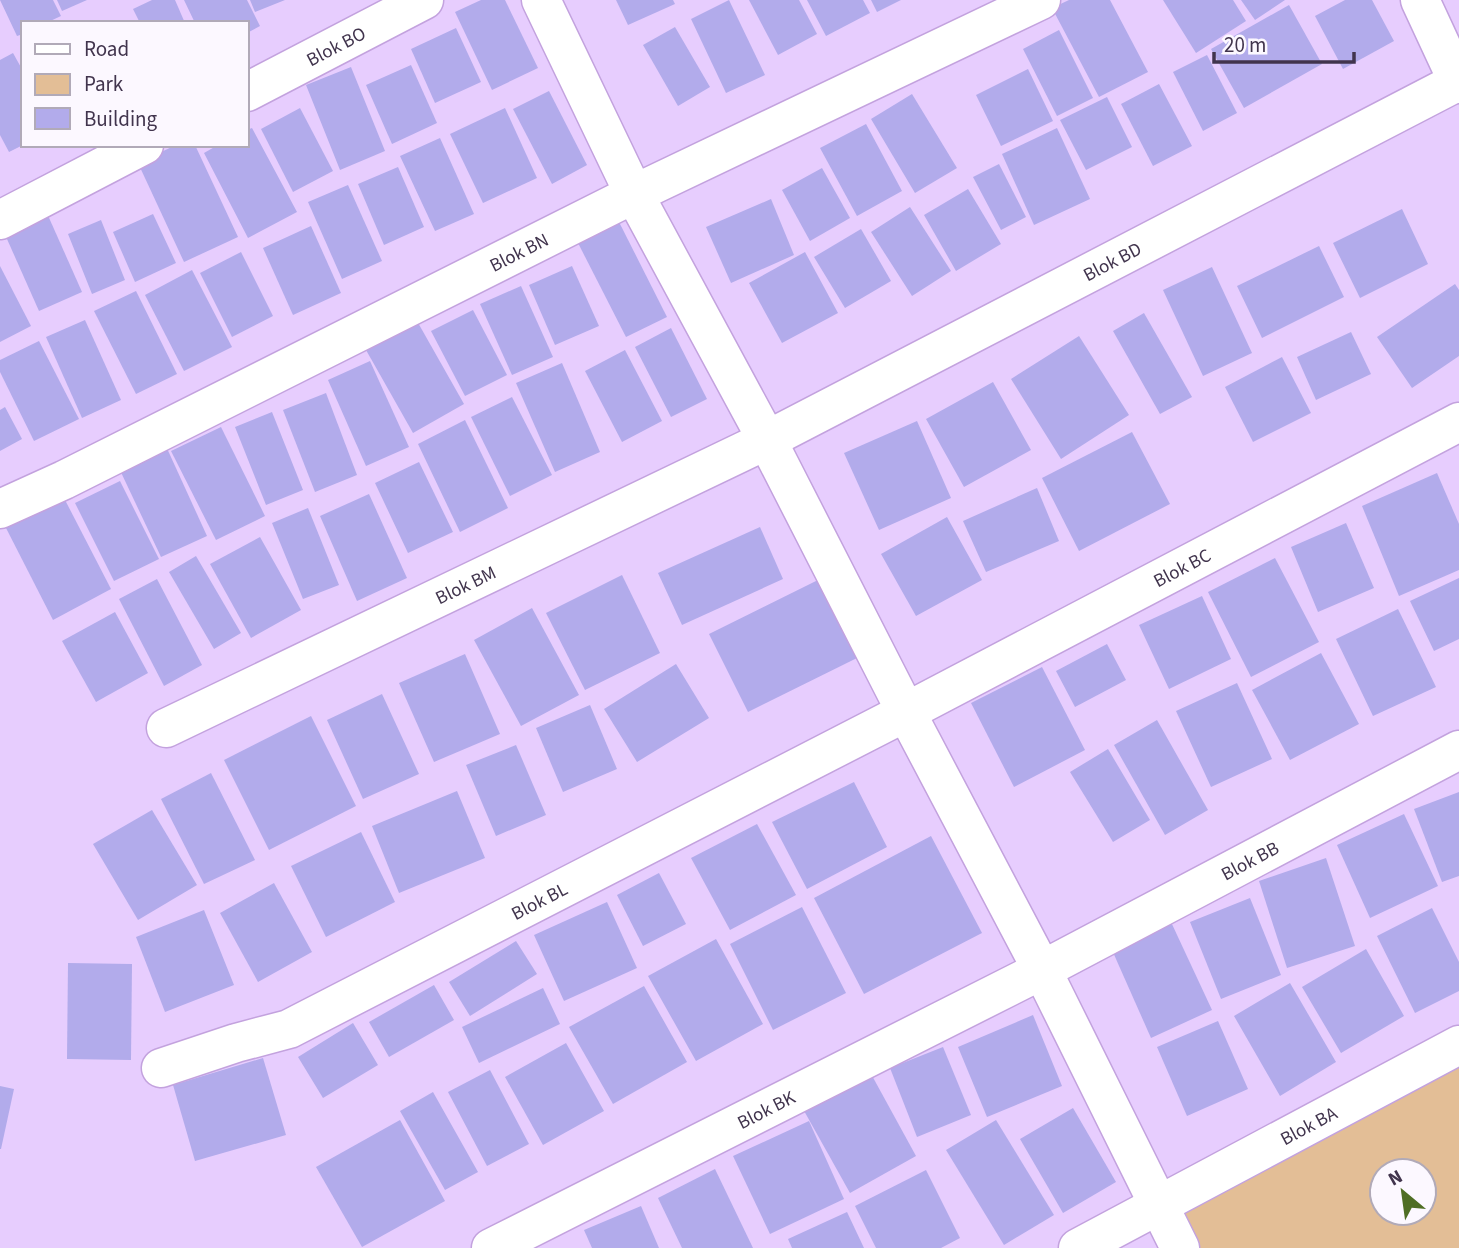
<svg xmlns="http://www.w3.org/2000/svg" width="1459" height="1248" viewBox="0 0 1459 1248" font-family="'Source Sans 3',sans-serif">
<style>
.green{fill:#e3be96;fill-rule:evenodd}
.building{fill:#b2abeb}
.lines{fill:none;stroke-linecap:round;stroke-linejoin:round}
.minor-casing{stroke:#c3a2de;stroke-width:41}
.minor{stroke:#fff;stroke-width:38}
.labels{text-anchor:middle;stroke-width:6;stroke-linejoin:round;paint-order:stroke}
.street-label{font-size:19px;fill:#41344d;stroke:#fcf8ff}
</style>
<rect width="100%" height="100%" fill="#e7cdfe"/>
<!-- green -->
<path class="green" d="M1459,1045V1248H1180L1158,1206ZM1382,1171H1424V1213H1382Z"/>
<!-- building -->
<g class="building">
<path d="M0,0H53L61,16L46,23H23V34L17,36Z"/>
<path d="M57,0H87L62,11Z"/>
<path d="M152,0H175L185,23H140L133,9Z"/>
<path d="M184,0H247L260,26L247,33V23H195Z"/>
<path d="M250,0H285L255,12Z"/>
<path d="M481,0H505L538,68L492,90L455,12Z"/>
<path d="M616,0H673L675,4L628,25Z"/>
<path d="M729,0L765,75L726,93L691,19Z"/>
<path d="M749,0H799L817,34L778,55Z"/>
<path d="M807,0H863L870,13L826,36Z"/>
<path d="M871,0H901L877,12Z"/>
<path d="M1069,0H1110L1148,72L1099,97L1052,8Z"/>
<path d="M1163,0H1233L1246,21L1196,53Z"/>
<path d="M1241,0H1285L1255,20Z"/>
<path d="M1345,0H1372L1394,41L1343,69L1315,16Z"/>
<path d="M1289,5L1322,64L1244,108L1211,49Z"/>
<path d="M675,27L710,87L678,106L643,45Z"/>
<path d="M456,28L481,82L435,103L411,49Z"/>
<path d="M1059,30L1093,98L1057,116L1023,49Z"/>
<path d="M13,53L23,71V145L9,152L0,135V60Z"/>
<path d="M1207,55L1237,113L1203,131L1173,72Z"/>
<path d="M411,65L437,123L392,144L366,85Z"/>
<path d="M351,67L385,151L340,170L306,85Z"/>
<path d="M1028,69L1053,121L1001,146L976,95Z"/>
<path d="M1159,84L1192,146L1153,166L1121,104Z"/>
<path d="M549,91L587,165L552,184L513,109Z"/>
<path d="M912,94L957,168L915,193L871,119Z"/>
<path d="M1107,97L1132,147L1086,170L1060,120Z"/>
<path d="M300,108L333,171L293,192L261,129Z"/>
<path d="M505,108L537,178L483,203L450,134Z"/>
<path d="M866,124L902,191L857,216L820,148Z"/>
<path d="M252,128L297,212L248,238L204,153L218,145H247V130Z"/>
<path d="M1057,128L1090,199L1034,225L1002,154Z"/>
<path d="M440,138L474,214L435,231L400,156Z"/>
<path d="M176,145H195L238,237L184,262L138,163Z"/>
<path d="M999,164L1026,217L1001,230L973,177Z"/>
<path d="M398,167L424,227L384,245L358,184Z"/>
<path d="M822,168L850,218L810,241L782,190Z"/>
<path d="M348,185L382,261L342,279L308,202Z"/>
<path d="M968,189L1001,244L956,271L924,215Z"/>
<path d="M771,199L794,255L731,283L706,227Z"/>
<path d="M910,207L951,271L912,296L871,232Z"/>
<path d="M1402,209L1428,264L1360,298L1333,243Z"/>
<path d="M46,211L82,292L39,311L3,230Z"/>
<path d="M153,214L176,263L135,282L113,232Z"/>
<path d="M101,220L125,280L92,294L68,234Z"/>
<path d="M618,220L667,317L626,337L577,241Z"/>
<path d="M311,226L341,293L293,315L263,248Z"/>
<path d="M861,229L891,281L845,308L814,257Z"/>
<path d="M1319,246L1344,297L1262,338L1237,286Z"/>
<path d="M241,252L273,316L232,337L200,273Z"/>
<path d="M805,252L838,313L782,343L749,283Z"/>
<path d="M0,266L31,326L0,342Z"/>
<path d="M572,266L599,326L555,345L529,285Z"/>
<path d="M1212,267L1252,353L1203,376L1163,290Z"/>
<path d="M192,270L232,347L184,371L145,295Z"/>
<path d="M1455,284L1459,290V356L1412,388L1377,337Z"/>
<path d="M521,286L553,357L512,375L480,304Z"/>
<path d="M136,291L177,374L136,394L94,311Z"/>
<path d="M473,310L507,375L465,396L431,331Z"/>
<path d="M1144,313L1192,397L1160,414L1113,331Z"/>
<path d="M85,320L121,400L82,418L46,337Z"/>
<path d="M417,321L464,404L413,433L366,350Z"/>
<path d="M671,328L707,399L671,417L635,347Z"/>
<path d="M1351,332L1371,374L1316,400L1297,357Z"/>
<path d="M1079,336L1129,415L1061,459L1011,379Z"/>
<path d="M39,341L79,419L34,441L0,372V360Z"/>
<path d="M625,350L662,421L622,442L585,371Z"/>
<path d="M1282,357L1311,413L1253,442L1225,387Z"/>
<path d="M370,361L409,447L366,466L328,380Z"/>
<path d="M562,363L600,452L555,472L516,383Z"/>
<path d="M993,382L1031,450L964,487L926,419Z"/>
<path d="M326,393L357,475L315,492L283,410Z"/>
<path d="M512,397L552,475L510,496L471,417Z"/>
<path d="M5,407L22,439L0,451V410Z"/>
<path d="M272,412L303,490L266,505L235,427Z"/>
<path d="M465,420L508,508L460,532L418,444Z"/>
<path d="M917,421L951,498L879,530L844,453Z"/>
<path d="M221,427L265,516L216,540L171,451Z"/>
<path d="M1132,432L1170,504L1079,551L1042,478Z"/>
<path d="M165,444L207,536L161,557L118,466Z"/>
<path d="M419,462L453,532L408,553L375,483Z"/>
<path d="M1437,473L1459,524V570L1399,596L1362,506Z"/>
<path d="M120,481L159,559L114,581L75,503Z"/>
<path d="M1037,488L1059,541L986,572L963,521Z"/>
<path d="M369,494L407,578L357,601L320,516Z"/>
<path d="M64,498L111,589L53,620L6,528Z"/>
<path d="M308,508L339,585L303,599L272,523Z"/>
<path d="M947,517L982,580L916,616L881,554Z"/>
<path d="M1346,523L1374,588L1318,612L1291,547Z"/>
<path d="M760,527L783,579L682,625L658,573Z"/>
<path d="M260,537L301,610L251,638L210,564Z"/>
<path d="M196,556L241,633L214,649L169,572Z"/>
<path d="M1275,558L1319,642L1251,677L1208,592Z"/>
<path d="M622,575L660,653L585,690L546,613Z"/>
<path d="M1459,578V639L1434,651L1410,601Z"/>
<path d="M157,579L202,665L164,686L119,599Z"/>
<path d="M818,580L857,658L748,712L709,634Z"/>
<path d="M1202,596L1231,659L1169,689L1139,625Z"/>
<path d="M532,608L579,695L521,726L474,640Z"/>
<path d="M1398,609L1436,687L1373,716L1336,639Z"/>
<path d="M115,612L148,673L96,702L62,641Z"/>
<path d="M1107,644L1126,680L1075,707L1056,671Z"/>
<path d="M1321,653L1359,724L1290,760L1252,690Z"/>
<path d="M465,654L500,734L434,762L399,683Z"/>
<path d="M676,664L709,718L637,762L604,709Z"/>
<path d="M1042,667L1085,750L1014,787L971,703Z"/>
<path d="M1237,683L1272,759L1211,787L1176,711Z"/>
<path d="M382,694L419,774L363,799L327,720Z"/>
<path d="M590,705L617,769L563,792L536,728Z"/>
<path d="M311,716L356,806L269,850L224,760Z"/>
<path d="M1157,720L1208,810L1165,835L1114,745Z"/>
<path d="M516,745L546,815L496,836L466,765Z"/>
<path d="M1108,749L1150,820L1113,842L1070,772Z"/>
<path d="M211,773L255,860L204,884L161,799Z"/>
<path d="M854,782L887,847L807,889L772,822Z"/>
<path d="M457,791L485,858L399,893L372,826Z"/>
<path d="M1459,792V876L1442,882L1414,809Z"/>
<path d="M152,810L197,885L138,920L93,844Z"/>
<path d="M1404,814L1438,886L1370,918L1337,845Z"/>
<path d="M757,824L796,895L730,930L691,858Z"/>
<path d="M361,832L395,902L326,937L291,866Z"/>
<path d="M931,836L982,933L864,994L814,898Z"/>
<path d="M1326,858L1355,946L1287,968L1259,881Z"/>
<path d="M659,873L686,924L643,946L617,895Z"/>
<path d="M274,883L312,952L258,982L220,913Z"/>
<path d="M1250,898L1281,975L1221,999L1190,922Z"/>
<path d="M607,902L637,968L564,1001L534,935Z"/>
<path d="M802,907L846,993L773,1030L730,944Z"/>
<path d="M1432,908L1459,962V991L1415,1013L1377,936Z"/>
<path d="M204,910L234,985L165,1012L136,937Z"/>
<path d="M1171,922L1212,1010L1151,1038L1112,950Z"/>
<path d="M716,939L763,1024L696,1061L648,976Z"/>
<path d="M516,941L537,974L470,1016L449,982Z"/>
<path d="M1366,949L1404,1016L1341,1053L1302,987Z"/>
<path d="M68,963L132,964L131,1060L67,1059Z"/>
<path d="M1290,983L1336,1062L1280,1096L1234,1016Z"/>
<path d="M434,985L454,1020L389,1057L369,1022Z"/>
<path d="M644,986L687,1062L613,1104L569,1027Z"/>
<path d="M543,988L560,1024L479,1063L462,1027Z"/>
<path d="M1033,1015L1062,1086L987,1117L958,1047Z"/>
<path d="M1218,1021L1248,1089L1187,1116L1157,1047Z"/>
<path d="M353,1023L378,1065L323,1098L298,1057Z"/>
<path d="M566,1043L604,1111L543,1145L505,1077Z"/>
<path d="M943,1047L971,1115L917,1137L890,1068Z"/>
<path d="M263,1058L286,1135L195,1161L173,1085Z"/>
<path d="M490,1070L529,1144L487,1166L448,1092Z"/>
<path d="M870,1072L916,1156L850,1193L803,1109Z"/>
<path d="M0,1086L14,1089L1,1149H0Z"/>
<path d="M433,1092L478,1172L445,1190L400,1111Z"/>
<path d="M1073,1108L1116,1182L1063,1213L1020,1139Z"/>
<path d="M400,1120L445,1201L362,1247L316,1167Z"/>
<path d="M996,1120L1054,1215L1004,1245L946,1150Z"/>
<path d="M809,1121L844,1199L770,1234L733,1156Z"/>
<path d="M715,1169L753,1248H682L658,1198Z"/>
<path d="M926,1170L960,1238L941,1248H876L855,1206Z"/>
<path d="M641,1206L659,1248H592L584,1230Z"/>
<path d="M847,1212L864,1248H792L788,1239Z"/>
</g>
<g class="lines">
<defs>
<g id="minor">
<path d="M541,0L634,194L767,440L906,712L1042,970L1180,1248"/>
<path d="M1420,0L1459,84"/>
<path id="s1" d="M247,92L424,0"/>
<path d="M0,220L144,145"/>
<path id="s2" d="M0,509L64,480L634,194L1041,0"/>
<path id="s3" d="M166,728L767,440L1459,81"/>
<path id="s4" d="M161,1068L236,1043L289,1029L906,712L1459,422"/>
<path id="s5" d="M491,1248L1042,970L1459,750"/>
<path id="s6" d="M1078,1248L1459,1045"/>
</g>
</defs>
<!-- minor casing -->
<use href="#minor" class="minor-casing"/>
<!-- minor -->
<use href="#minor" class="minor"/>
</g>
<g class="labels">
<!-- street labels -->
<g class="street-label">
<text dy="7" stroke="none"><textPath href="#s1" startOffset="100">Blok BO</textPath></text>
<text dy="7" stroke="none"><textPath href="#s2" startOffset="579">Blok BN</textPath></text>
<text dy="7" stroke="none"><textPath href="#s3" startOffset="1055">Blok BD</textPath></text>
<text dy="7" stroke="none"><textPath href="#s4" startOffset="1139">Blok BC</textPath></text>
<text dy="7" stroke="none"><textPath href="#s3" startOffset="332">Blok BM</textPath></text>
<text dy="7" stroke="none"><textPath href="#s5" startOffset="852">Blok BB</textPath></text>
<text dy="7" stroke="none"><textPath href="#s4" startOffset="415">Blok BL</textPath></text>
<text dy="7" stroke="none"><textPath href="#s5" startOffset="308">Blok BK</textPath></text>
<text dy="7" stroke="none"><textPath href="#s6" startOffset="261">Blok BA</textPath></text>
</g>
</g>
<!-- legend -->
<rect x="21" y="21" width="228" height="126" fill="#fcf8ff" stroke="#b1aab8" stroke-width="2"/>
<rect x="35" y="44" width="35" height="10" fill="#ffffff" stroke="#b1aab8" stroke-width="2"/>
<text x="84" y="56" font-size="21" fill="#41344d">Road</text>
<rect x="35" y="74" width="35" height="21" fill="#e3be96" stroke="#b1aab8" stroke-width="2"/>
<text x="84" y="91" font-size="21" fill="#41344d">Park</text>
<rect x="35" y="108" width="35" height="21" fill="#b2abeb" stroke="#b1aab8" stroke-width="2"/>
<text x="84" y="126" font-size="21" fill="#41344d">Building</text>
<!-- north arrow -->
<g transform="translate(1403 1192) rotate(331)"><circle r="33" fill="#fcf8ff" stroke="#b1aab8" stroke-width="2"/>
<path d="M0-5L12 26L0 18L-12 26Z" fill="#4f6e24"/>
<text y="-10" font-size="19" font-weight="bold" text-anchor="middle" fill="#41344d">N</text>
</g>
<!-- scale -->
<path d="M1214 52v10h140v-10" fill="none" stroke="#41344d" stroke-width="3.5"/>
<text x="1224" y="52" font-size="21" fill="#41344d" stroke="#fcf8ff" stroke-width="5" paint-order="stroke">20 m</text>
</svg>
